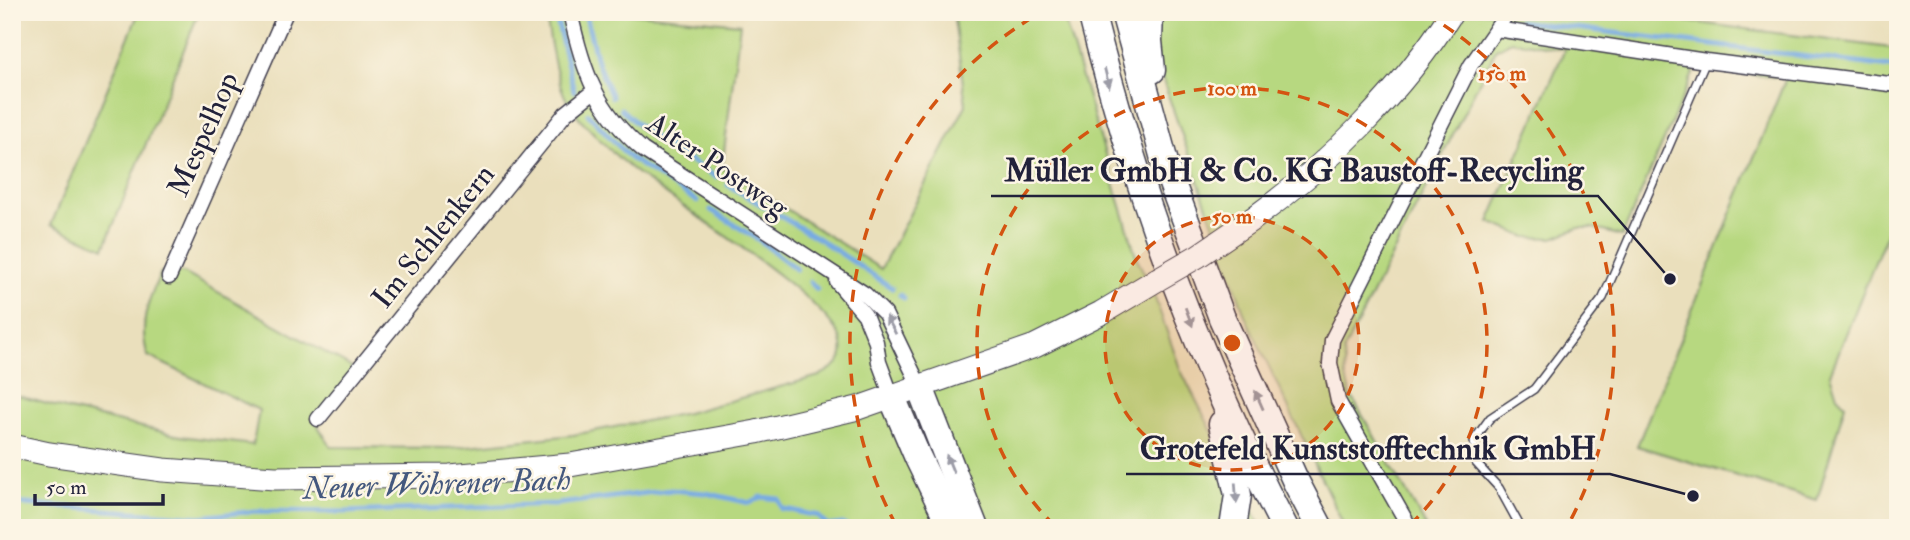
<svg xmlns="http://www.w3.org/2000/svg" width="1910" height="540" viewBox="0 0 1910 540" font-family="'IM FELL Double Pica',serif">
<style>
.green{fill:#b7d880;stroke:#6c7d5e;stroke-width:2}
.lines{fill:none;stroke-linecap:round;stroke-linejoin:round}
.stream{stroke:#77aae3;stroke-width:5}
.lane-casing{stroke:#403e4e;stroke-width:10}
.street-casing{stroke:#403e4e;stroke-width:17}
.primary-casing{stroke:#403e4e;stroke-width:25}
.highway-casing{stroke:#403e4e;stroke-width:29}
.lane{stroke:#fff;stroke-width:7}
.street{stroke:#fff;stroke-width:14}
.primary{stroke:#fff;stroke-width:23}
.highway{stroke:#fff;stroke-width:26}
.primary-bridge-casing{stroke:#403e4e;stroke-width:25;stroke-linecap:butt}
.primary-bridge{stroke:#fff;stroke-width:23}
.oneway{fill:#9c9ca7}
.ring{fill:none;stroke:#d45411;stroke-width:3.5;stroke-dasharray:12 9}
.labels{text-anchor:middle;stroke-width:5;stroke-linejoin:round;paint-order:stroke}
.street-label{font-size:30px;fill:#22223b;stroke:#fcf5e5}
.water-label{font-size:32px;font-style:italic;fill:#44587e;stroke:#fcf5e5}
.centre{fill:#d45411;stroke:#fcf5e5;stroke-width:3.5}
.ring-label{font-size:21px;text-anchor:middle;font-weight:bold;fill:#d45411;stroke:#fcf5e5;stroke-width:5;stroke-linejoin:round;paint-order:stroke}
.leader{fill:none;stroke:#22223b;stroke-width:2.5}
.callout-dot{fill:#22223b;stroke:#fcf5e5;stroke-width:2.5}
.callout-label{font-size:32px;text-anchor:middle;font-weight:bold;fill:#22223b;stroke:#fcf5e5;stroke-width:5;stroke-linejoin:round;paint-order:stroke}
</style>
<rect width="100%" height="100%" fill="#fcf5e5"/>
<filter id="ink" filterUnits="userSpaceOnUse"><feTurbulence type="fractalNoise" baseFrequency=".0143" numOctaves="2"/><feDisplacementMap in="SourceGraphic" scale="14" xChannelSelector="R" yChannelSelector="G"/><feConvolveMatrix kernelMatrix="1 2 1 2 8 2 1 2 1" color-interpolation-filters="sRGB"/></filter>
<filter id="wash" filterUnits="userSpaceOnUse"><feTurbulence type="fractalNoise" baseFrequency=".00686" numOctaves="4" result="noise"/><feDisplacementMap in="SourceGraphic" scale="28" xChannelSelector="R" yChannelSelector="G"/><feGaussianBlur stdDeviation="1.57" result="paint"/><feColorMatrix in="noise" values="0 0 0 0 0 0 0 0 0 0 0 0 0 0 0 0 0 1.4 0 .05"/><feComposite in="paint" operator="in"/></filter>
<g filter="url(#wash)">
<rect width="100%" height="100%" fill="#eadfbc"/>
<!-- green -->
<g class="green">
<path d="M139,12H199L104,248L51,225Z"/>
<path d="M545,12H620L740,24L722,168L881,269L966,105L953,12H1062L1137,259L1151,287L1181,371L1262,528H486L482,526L481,528H12V394L65,409L180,436L253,445L259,410L148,356C138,326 148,300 161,272L184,273L360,372L318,426L331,447L449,448L573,435L687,413L819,376C835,367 847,361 841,340C826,295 671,202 628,166C611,152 586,126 572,109C555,86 551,41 545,12Z"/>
<path d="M1145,12H1615L1898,49V205L1830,374L1837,396L1845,404L1817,500L1637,446L1786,78L1695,69L1622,236L1593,228H1578L1553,238L1526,237L1489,222L1565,49L1511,41L1496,49L1344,350L1346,378L1350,394L1427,528H1345L1246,318L1153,52Z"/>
</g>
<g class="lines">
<!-- stream -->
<g class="stream">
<path d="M555,12L574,91"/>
<path d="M585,12L598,65L612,97"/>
<path d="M1519,21L1898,68"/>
<path d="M621,109L647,133L716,177"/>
<path d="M588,114L631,159L697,201"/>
<path d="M728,185L819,239L892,288"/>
<path d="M711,210L759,240L796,269"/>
<path d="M810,282L817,289"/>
<path d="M900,295L904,298"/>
<path d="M12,503L199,517L256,511L344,512L557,504L671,490L706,493L750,503L761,497L779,499L782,509C795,509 804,515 817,515L828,526L843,524L849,528"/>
</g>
</g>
</g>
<g filter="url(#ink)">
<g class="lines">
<defs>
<path id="lane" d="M1521,528L1499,488L1476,463L1474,440L1490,418L1534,389L1603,298L1706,61"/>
<g id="street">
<path d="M570,12C583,71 596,110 643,150L865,294L885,314L920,387"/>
<path d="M1496,29L1706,61L1898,85"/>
<path d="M169,277L286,12"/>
<path d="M837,282L865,315L876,342L879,362L892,397"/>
<path d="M318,419L565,114L594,91"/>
<path d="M1410,528L1338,401L1330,363L1332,340L1471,65L1508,12"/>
</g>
<g id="primary">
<path d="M1254,218C1328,165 1403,90 1452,12"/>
<path d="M12,446L49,454L163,470L275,478L450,476L570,465L756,432L858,408L1035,346L1101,313L1158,279"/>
</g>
<g id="highway">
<path d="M1091,12C1136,191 1199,364 1285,528"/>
<path d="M1124,12L1167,170L1222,318L1296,482L1320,528"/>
<path d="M1150,12L1149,41L1152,70"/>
<path d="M920,387L975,528"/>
<path d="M892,397L918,458L952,528"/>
<path d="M1222,424L1238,495L1233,528"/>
</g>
</defs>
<!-- lane casing -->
<use href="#lane" class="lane-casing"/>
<!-- street casing -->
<use href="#street" class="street-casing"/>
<!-- primary casing -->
<use href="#primary" class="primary-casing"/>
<!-- highway casing -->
<use href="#highway" class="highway-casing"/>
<!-- lane -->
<use href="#lane" class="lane"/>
<!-- street -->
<use href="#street" class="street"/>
<!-- primary -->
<use href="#primary" class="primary"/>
<!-- highway -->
<use href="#highway" class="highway"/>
<defs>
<path id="primary-bridge" d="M1158,279L1198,256L1254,218"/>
</defs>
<!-- primary-bridge casing -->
<use href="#primary-bridge" class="primary-bridge-casing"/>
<!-- primary-bridge -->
<use href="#primary-bridge" class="primary-bridge"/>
</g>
<!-- one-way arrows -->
<defs><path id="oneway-solid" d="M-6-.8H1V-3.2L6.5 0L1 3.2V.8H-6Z" transform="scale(1.75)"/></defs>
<g class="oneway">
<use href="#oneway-solid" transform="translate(1107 78) rotate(76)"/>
<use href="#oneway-solid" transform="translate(1189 317) rotate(69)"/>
<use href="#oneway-solid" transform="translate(891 325) rotate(-118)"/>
<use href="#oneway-solid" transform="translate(1259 400) rotate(-114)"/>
<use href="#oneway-solid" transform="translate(950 464) rotate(-112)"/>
<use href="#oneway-solid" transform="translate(1236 493) rotate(86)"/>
</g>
</g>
<!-- distance rings -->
<circle cx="1232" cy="343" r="127" fill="#d45411" fill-opacity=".12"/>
<g class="ring">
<circle cx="1232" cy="343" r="127"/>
<path d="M1055 526A255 255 0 1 1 1409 526"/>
<path d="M896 525A382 382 0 0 1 1038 14M1426 14A382 382 0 0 1 1568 525"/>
</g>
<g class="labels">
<!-- street labels -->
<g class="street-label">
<text transform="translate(203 134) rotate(-66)" y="10">Mespelhop</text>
<text transform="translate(718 165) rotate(34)" y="10">Alter Postweg</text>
<text transform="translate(433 236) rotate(-51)" y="10">Im Schlenkern</text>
</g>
<!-- water labels -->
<g class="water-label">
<text transform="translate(437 483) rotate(-2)" y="11">Neuer Wöhrener Bach</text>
</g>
</g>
<circle cx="1232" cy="343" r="10" class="centre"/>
<g class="ring-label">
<text x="1502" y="80">150 m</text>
<text x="1232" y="95">100 m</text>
<text x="1232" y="223">50 m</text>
</g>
<!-- callouts -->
<path class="leader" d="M1670 279L1598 196H991M1693 496L1610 474H1126"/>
<g class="callout-dot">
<circle cx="1670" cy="279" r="7"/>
<circle cx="1693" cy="496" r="7"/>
</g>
<g class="callout-label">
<text x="1294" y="181">Müller GmbH &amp; Co. KG Baustoff-Recycling</text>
<text x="1368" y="459">Grotefeld Kunststofftechnik GmbH</text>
</g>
<!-- margin -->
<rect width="1910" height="540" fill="none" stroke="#fcf5e5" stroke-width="42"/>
<!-- scale -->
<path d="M35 494v10h128v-10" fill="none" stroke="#22223b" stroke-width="3.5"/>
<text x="46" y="494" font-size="21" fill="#22223b" stroke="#fcf5e5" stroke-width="5" paint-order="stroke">50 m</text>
</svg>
